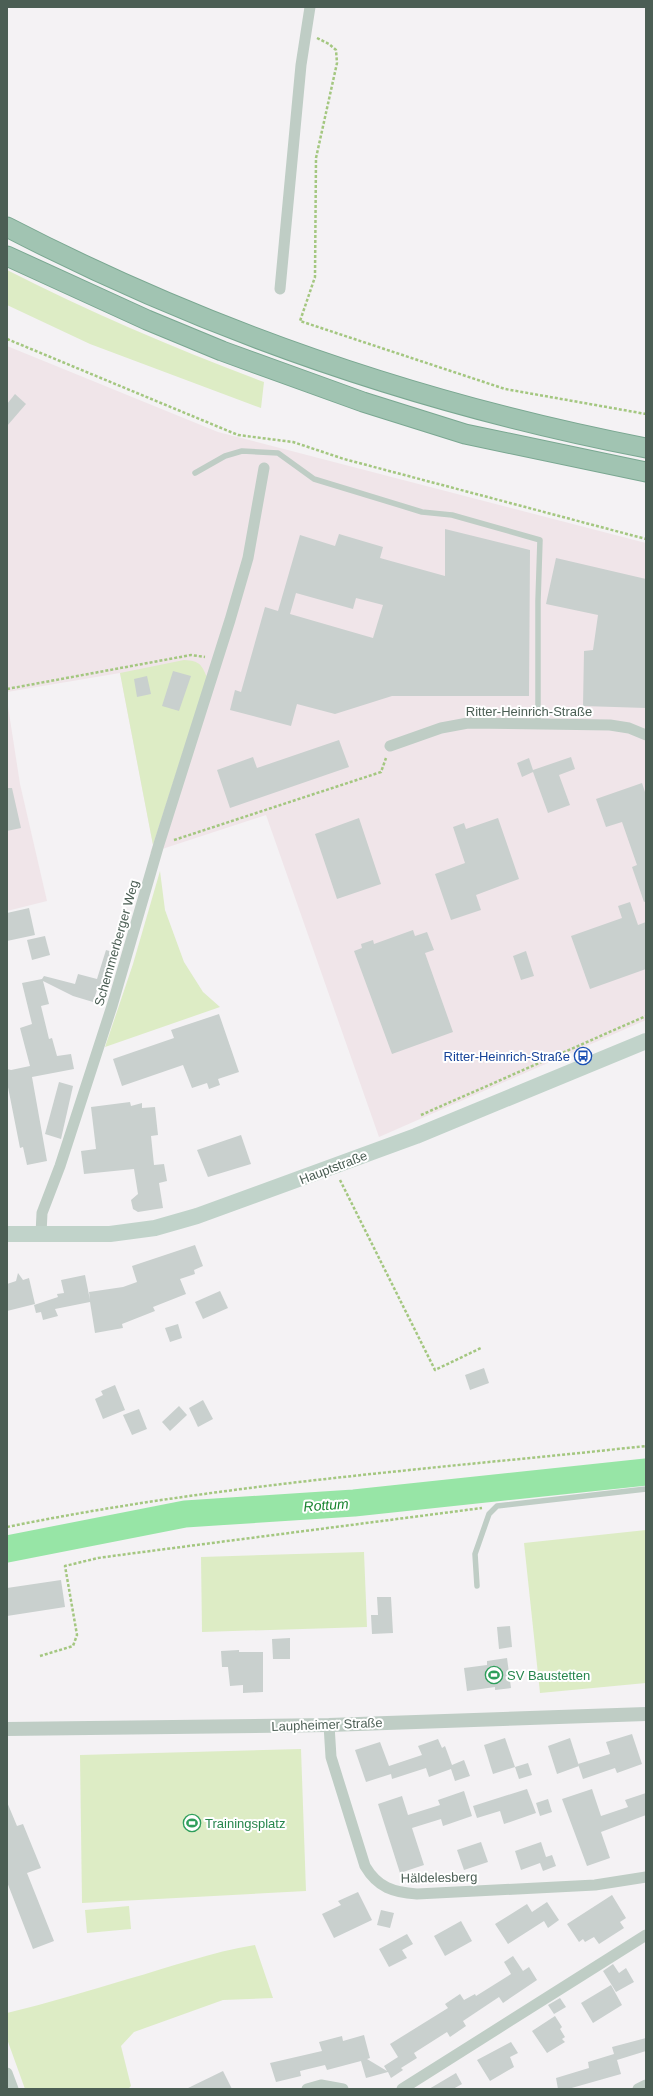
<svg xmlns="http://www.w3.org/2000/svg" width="653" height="2096" viewBox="0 0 653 2096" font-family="Helvetica,sans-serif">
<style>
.commercial{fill:#f0e5e9}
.green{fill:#ddecc5}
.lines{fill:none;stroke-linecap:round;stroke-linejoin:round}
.river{stroke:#97e5a6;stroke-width:27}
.building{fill:#c9d0ce;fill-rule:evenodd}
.trunk-casing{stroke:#7aa791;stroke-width:21}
.path{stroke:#a4c780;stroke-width:2.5;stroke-dasharray:3 2;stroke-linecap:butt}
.service{stroke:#bfcdc5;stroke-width:5.5}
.minor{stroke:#bfcdc5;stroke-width:11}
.tertiary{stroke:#bfcdc5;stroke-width:14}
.secondary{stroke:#c1d3ca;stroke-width:16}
.trunk{stroke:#a1c4b2;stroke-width:19}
.labels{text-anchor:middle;stroke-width:4;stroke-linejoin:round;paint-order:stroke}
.street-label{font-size:13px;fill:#4b5e54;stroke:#fff}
.transit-label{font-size:13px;fill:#164399;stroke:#fff;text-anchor:end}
.leisure-label{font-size:13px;fill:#27864d;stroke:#fff;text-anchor:start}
.water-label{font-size:14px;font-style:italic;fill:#18842f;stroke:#fff}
</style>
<rect width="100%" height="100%" fill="#f4f2f4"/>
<!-- commercial -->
<g class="commercial">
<path d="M7,346L218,432L646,543V1020L379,1137L266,815L150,853L153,845L120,673L7,692Z"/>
<path d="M7,700L20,784L47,901L7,911Z"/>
</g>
<!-- green -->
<g class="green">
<path d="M7,270C91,313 176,349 264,382L261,408L90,344L7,305Z"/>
<path d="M184,660C200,661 201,664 207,677L153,845L120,673Z"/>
<path d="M160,871L165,910L184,962L203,992L220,1007L105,1047L133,964Z"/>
<path d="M646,1530V1683L540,1693L524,1543Z"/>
<path d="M364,1552L367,1627L202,1632L201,1557Z"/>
<path d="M301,1749L306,1891L82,1903L80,1755Z"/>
<path d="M129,1906L131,1929L87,1933L85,1910Z"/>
<path d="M255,1945L273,1998L223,2000L134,2032L121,2046L131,2086L128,2089H25L7,2039V2013C48,2003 88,1991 128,1979C171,1967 211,1952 255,1945Z"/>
</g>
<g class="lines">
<!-- river -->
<path class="river" d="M7,1549L185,1514L354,1503L646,1472"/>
</g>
<!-- building -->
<g class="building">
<path d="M15,394L26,404L7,426V404Z"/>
<path d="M445,529L530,550L529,696H392L335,714L297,704L291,726L230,710L235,690L241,692L265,607L278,611L300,535L335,546L339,534L383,547L380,558L445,576ZM296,593L353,609L356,598L383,605L373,638L290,614Z"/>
<path d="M556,558L646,579V708L583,706L584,651L593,650L598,615L546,604Z"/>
<path d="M173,671L191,676L179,711L162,706Z"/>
<path d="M147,676L151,694L137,697L134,679Z"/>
<path d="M339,740L349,767L230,808L217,770L253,757L257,768Z"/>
<path d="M571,757L575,769L559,775L570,805L548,813L533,772L522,777L517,763L529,758L533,770Z"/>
<path d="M642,783L646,795V901L644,902L632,867L637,865L622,822L606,827L596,799Z"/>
<path d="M7,788H12L21,828L7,831Z"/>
<path d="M359,818L381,884L337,899L315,834Z"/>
<path d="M498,818L519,879L476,895L481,910L451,920L435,874L465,863L453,827L464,823L466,829Z"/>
<path d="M630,902L638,925L646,922V969L590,989L571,936L622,918L618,906Z"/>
<path d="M29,908L35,935L7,941V913Z"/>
<path d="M413,930L415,936L427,932L434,950L425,953L453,1032L392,1054L354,951L362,948L361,944L373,940L374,944Z"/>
<path d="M45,936L50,955L32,960L27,940Z"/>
<path d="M106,950L116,953L106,989L98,987L93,1002L73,996L43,981L49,1004L41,1006L49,1039L52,1038L57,1056L71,1054L74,1069L32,1077L47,1161L27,1165L23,1147L20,1148L7,1082V1069L11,1070L30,1066L20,1028L32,1024L22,983L42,979L44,976L75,984L78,974L97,979Z"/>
<path d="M526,951L534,976L521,980L513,956Z"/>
<path d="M219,1014L239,1072L218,1079L220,1085L209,1089L207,1083L192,1088L183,1065L122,1086L113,1059L174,1038L171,1030Z"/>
<path d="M59,1082L73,1086L61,1139L45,1134Z"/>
<path d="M130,1102L131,1106L142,1103V1108L155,1107L158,1135L151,1136L154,1165L164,1164L167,1181L159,1183L163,1208L138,1212L133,1209L131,1200L138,1194L134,1169L84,1174L81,1151L96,1149L91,1107Z"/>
<path d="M241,1135L251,1164L208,1177L197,1150Z"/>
<path d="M195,1245L203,1266L194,1270L195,1274L180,1279L186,1294L153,1307L155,1311L122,1324L123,1328L95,1333L90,1302L55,1309L58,1316L43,1320L41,1312L36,1313L34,1305L58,1297L57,1294L64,1293L61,1280L85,1275L90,1300L89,1292L123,1287L137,1282L132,1266Z"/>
<path d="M18,1273L23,1280L29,1278L35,1304L7,1311V1284L16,1281Z"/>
<path d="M220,1291L228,1308L203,1319L195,1302Z"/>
<path d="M178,1324L182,1338L170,1342L165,1328Z"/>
<path d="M484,1368L489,1383L470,1390L465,1375Z"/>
<path d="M115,1385L125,1410L103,1419L95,1399L103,1395L101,1391Z"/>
<path d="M203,1400L213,1419L198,1427L189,1408Z"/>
<path d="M179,1406L187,1415L170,1431L162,1422Z"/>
<path d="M139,1409L147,1429L132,1435L123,1415Z"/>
<path d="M61,1580L65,1607L7,1616V1588Z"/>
<path d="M377,1597H391L393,1633L372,1634L371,1615H378Z"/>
<path d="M510,1626L512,1647L499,1649L497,1627Z"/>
<path d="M290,1638V1659H273L272,1639Z"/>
<path d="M239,1650V1652H263V1692L243,1693V1685L230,1686L228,1667H222L221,1651Z"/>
<path d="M507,1658L511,1688L495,1690V1687L467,1691L464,1668L487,1665V1661Z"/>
<path d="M632,1734L642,1764L617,1773L615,1768L583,1779L578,1764L610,1754L606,1742Z"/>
<path d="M505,1738L515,1767L493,1774L484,1745Z"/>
<path d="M570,1738L579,1766L557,1774L548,1746Z"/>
<path d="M438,1739L442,1748L445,1746L452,1765L464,1760L470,1776L455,1781L451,1769L429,1777L426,1768L392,1779L391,1774L366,1782L355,1750L380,1742L389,1766L422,1755L418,1746Z"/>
<path d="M528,1763L532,1775L519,1779L515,1767Z"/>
<path d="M527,1789L536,1813L504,1824L500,1811L477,1818L473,1806Z"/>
<path d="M592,1789L601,1816L628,1807L625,1800L646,1793V1815L601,1832L610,1858L587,1866L562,1799Z"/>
<path d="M464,1791L472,1816L443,1826L441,1819L412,1828L424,1865L400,1873L378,1804L402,1796L408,1815L440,1805L438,1800Z"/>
<path d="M548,1799L552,1812L540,1816L536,1803Z"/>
<path d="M7,1802L17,1826L23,1824L41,1868L27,1873L54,1941L33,1949L7,1882Z"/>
<path d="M481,1842L488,1862L464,1870L457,1850Z"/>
<path d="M541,1842L546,1857L552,1855L556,1866L543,1871L540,1863L521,1870L515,1851Z"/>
<path d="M358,1892L372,1920L334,1938L322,1914L341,1905L338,1901Z"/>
<path d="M612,1895L626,1918L620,1922L624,1928L599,1944L594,1937L585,1942L583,1939L579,1942L567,1924Z"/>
<path d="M547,1902L559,1920L548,1928L544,1921L508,1944L495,1924L527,1904L532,1912Z"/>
<path d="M381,1910L394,1913L390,1928L377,1925Z"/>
<path d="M461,1921L472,1941L445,1956L434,1936Z"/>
<path d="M407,1934L413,1944L402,1950L407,1958L389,1967L379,1949Z"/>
<path d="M513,1956L523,1971L529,1967L537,1980L503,2003L499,1997L463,2021L466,2026L450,2037L447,2032L414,2053L417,2058L401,2068L403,2070L391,2078L388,2072L366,2078L361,2061L327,2070L325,2065L300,2071L301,2076L276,2082L270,2063L322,2051L319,2042L342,2036L343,2041L364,2035L370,2058L367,2059L387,2071L384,2066L398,2057L390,2044L448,2008L445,2004L460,1994L464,2000L475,1994L476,1996L511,1974L504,1962Z"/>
<path d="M613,1964L619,1973L626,1968L634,1982L616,1992L603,1971Z"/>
<path d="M611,1985L622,2005L593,2023L581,2003Z"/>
<path d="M560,1998L566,2007L554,2014L548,2005Z"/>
<path d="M555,2016L562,2027L560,2029L565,2037L562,2039L565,2042L547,2053L532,2031Z"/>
<path d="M646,2038V2051L617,2060L621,2074L568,2089H558L556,2078L589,2068L588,2062L614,2054L612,2047Z"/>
<path d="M511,2042L518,2053L510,2057L514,2067L490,2081L477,2060Z"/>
<path d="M223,2071L232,2089H186Z"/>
<path d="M456,2073L462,2084L453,2089H429Z"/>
</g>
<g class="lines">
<defs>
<g id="trunk">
<path d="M7,227C208,331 424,405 646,448"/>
<path d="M7,256L147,320L222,351L363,402L465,434L646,472"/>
</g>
</defs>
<!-- trunk casing -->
<use href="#trunk" class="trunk-casing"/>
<!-- path -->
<g class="path">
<path d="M317,38L329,44L336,50L337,63L316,158L315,277L300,321L505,389L646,414"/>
<path d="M7,339L238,435L293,442L344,459L646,539"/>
<path d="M7,689L191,655L205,657"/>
<path d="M174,840L381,772L386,758"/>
<path d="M421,1115L646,1016"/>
<path d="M340,1180L435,1370L481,1348"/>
<path d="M7,1527C217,1484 433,1469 646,1446"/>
<path d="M40,1656L73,1646L77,1635L65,1566L98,1558L135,1553L482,1508"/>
</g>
<!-- service -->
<g class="service">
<path d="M195,473L225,456L242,451L278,453L314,479L422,512L452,515L540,540L538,601V724"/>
<path d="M477,1586L475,1554L489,1514L497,1506L646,1489"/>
</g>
<!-- minor -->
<g class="minor">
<path d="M280,289L301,65L310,7"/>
<path d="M390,746L441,728L468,723L610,725L629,728L646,735"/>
<path d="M41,1234L42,1213L60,1166L112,1006L159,844L230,620L248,558L264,468"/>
<path d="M329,1725L331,1757L365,1866C378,1888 393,1892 417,1894L595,1885L646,1877"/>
<path d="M7,2073L13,2089"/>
<path d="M307,2089L321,2085L343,2089"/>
<path d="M402,2089L646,1935"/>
<path d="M638,2089L646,2085"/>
</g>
<!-- tertiary -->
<path class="tertiary" d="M7,1729L329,1725L646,1714"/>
<!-- secondary -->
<path class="secondary" d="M7,1234H110L155,1228L197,1216L416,1136L646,1041"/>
<!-- trunk -->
<use href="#trunk" class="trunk"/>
</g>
<!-- icons -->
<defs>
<symbol id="bus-ring" viewBox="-11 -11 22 22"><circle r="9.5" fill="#fff" stroke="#1a4fb4" stroke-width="1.5"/><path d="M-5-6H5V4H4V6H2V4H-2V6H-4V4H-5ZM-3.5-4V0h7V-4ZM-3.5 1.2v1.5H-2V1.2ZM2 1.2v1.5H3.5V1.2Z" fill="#1a4fb4"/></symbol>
<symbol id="stadium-ring" viewBox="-11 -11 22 22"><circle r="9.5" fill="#fff" stroke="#2e9e5b" stroke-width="1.5"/><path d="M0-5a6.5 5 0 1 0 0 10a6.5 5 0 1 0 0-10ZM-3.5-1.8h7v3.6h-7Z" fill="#2e9e5b"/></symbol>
</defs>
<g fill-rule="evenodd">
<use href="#bus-ring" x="573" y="1046" width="20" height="20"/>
<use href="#stadium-ring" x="484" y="1665" width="20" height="20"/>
<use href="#stadium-ring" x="182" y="1813" width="20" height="20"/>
</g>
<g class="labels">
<!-- street labels -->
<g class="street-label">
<text x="529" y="716">Ritter-Heinrich-Straße</text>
<text transform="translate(116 943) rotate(-74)" y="5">Schemmerberger Weg</text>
<text transform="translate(333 1167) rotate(-21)" y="5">Hauptstraße</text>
<text transform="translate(327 1724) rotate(-2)" y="5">Laupheimer Straße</text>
<text transform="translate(439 1877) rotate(-1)" y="5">Häldelesberg</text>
</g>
<!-- transit labels -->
<g class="transit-label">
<text x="570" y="1061">Ritter-Heinrich-Straße</text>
</g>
<!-- leisure labels -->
<g class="leisure-label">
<text x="507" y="1680">SV Baustetten</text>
<text x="205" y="1828">Trainingsplatz</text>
</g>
<!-- water labels -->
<g class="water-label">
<text transform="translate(326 1505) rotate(-4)" y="5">Rottum</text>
</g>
</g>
<!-- border -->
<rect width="653" height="2096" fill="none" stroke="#4b5e54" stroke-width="16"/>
</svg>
